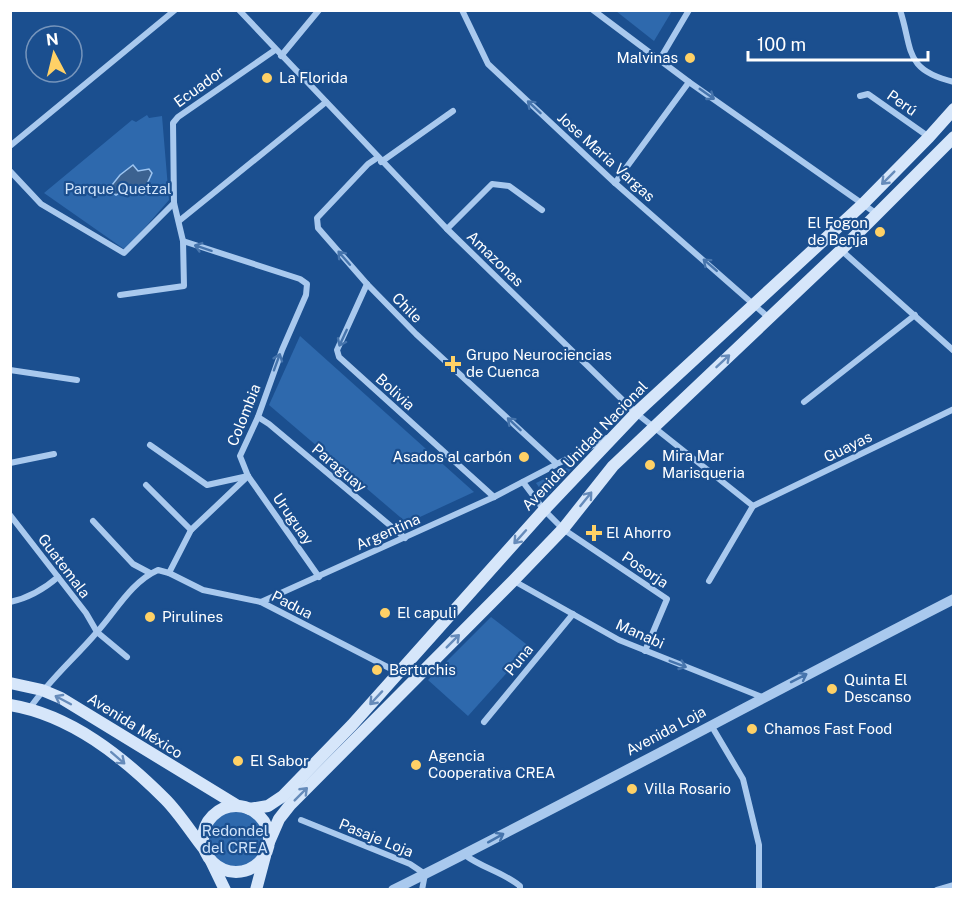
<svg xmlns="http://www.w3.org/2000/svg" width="964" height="900" viewBox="0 0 964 900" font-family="'Public Sans',sans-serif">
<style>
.green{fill:#2e69ad}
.water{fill:#3c6290;stroke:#9cc4f0;stroke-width:1.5}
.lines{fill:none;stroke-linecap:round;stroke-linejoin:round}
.minor{stroke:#a9c9ee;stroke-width:6}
.tertiary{stroke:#a9c9ee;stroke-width:10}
.secondary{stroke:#d6e6fa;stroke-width:12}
.oneway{stroke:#4674ac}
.oneway2{stroke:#668bba}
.poi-dot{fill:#ffd166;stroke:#1b4f8f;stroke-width:2}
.labels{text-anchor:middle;stroke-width:4.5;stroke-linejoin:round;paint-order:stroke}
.poi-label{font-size:15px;fill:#fff;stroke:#1b4f8f;text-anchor:start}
.street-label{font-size:15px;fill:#fff;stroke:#1b4f8f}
.park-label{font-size:15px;fill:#cfe3fa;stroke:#1b4f8f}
</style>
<rect width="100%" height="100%" fill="#1b4f8f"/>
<!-- green -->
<g class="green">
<path d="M616,11H672L654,41Z"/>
<path d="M147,115L149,118L162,116L169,200L128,247L124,249L44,193L132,120L136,122Z"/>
<path d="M300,336L474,492L407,523L269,405Z"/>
<path d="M577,463L546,497L536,483Z"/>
<path d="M491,617L530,647L468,716L428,680Z"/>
<circle cx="236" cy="839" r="28"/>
</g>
<!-- water -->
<path class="water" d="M133,165L138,171L149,169L152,173L146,186L136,191L129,187L116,195L108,190L120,175Z"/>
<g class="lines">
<!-- minor -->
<g class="minor">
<path d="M239,10L447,229L636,413L753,506"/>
<path d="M462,10L488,64L615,183L769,318"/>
<path d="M593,10L689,82L877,214"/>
<path d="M900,10C913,49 903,70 954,82"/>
<path d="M281,56L319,10"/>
<path d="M660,59L689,10"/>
<path d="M860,96L868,94L929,137"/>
<path d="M10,146L175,10"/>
<path d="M377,158L368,164L317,218L318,228L367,284L416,334L557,464"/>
<path d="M381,162L453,111"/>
<path d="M10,171L41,204L124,253L174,203"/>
<path d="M615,183L689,82"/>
<path d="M179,221L326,102"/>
<path d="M447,229L492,184L509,186L542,210"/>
<path d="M183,241L300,279L307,284L306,295L282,350L258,417L240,456L248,476L319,577"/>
<path d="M841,250L954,351"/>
<path d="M367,284L337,350L339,357L494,497"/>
<path d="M120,295L184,286L183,241L174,203L173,123L178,117L275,50"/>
<path d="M10,370L77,380"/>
<path d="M804,402L915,315"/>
<path d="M258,417L269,424L405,538"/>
<path d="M150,445L207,485L248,476"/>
<path d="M10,463L54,454"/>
<path d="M523,482L544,510L563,529L667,599L645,651"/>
<path d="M146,485L191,530"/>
<path d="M753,506L954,409"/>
<path d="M10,515L86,613L97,632L127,657"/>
<path d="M93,521L133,564L150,573"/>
<path d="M169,573L191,530L248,476"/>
<path d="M514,581L619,640L762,697"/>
<path d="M709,581L753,506"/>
<path d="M10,602C29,598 43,590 58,577"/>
<path d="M261,602L494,497L607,438"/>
<path d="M30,708C49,680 75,658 97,632C116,611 131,582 158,570L169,573L203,590L261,602L399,673"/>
<path d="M484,722L573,614"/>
<path d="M711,725L743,779L759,845V890"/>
<path d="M301,820L410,864L425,874L422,890"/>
<path d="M465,855C482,868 503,872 520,886V890"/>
<path d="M937,890L954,885"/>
</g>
<!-- tertiary -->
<path class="tertiary" d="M393,890C582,796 766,695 954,599"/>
<!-- secondary -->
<g class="secondary">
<path d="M10,683L42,690L61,698L238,806"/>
<path d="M10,705C71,715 123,757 165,799C180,814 192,834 205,850"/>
<circle cx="236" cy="839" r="33"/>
<path d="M249,809L268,806L283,796L352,725L544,510L636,413L863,204L929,137L954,109"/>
<path d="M269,842L279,819L290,805L514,580L563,529L613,466L841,250L954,137"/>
<path d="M211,861L225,890"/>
<path d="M256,890L265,856"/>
</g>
</g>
<!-- one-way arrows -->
<defs><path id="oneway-shaft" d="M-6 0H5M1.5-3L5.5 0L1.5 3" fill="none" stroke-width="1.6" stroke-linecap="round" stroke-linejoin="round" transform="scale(1.5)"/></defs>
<g class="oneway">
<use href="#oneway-shaft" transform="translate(707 94) rotate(35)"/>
<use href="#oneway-shaft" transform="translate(534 107) rotate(-137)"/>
<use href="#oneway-shaft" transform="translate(203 248) rotate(-162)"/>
<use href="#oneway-shaft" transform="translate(344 258) rotate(-131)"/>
<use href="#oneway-shaft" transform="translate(710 265) rotate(-139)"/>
<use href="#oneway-shaft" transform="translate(343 338) rotate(115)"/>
<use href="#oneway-shaft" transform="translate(277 362) rotate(-70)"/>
<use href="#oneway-shaft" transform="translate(514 424) rotate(-137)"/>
<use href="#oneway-shaft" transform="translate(678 664) rotate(21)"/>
<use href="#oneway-shaft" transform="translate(799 678) rotate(-27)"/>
<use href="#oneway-shaft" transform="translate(496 838) rotate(-29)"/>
</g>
<g class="oneway2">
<use href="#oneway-shaft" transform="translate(888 178) rotate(135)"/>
<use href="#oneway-shaft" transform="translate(723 361) rotate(-43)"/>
<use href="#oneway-shaft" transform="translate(586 499) rotate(-51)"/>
<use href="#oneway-shaft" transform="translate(520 537) rotate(132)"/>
<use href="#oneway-shaft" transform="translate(453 641) rotate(-45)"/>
<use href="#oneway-shaft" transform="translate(376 698) rotate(133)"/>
<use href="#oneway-shaft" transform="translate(63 700) rotate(-152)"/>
<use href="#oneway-shaft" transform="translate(118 758) rotate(41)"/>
<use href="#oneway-shaft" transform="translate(301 794) rotate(-45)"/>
</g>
<!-- markers -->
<g class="poi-dot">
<circle cx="690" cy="58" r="6"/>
<circle cx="267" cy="78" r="6"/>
<circle cx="880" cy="232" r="6"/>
<path d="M450 355h6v6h6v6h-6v6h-6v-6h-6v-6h6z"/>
<circle cx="524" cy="457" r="6"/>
<circle cx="650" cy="465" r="6"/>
<path d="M591 524h6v6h6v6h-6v6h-6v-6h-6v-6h6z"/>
<circle cx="385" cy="613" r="6"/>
<circle cx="150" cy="617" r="6"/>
<circle cx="377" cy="670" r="6"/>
<circle cx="832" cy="689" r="6"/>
<circle cx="752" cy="729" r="6"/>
<circle cx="238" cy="761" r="6"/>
<circle cx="416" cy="765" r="6"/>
<circle cx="632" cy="789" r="6"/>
</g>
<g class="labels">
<!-- poi labels -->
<g class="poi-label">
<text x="678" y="63" text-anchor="end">Malvinas</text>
<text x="279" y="83">La Florida</text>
<text x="868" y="228" text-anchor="end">El Fogon<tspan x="868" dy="17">de Benja</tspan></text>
<text x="466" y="360">Grupo Neurociencias<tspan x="466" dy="17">de Cuenca</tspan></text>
<text x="662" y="461">Mira Mar<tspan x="662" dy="17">Marisqueria</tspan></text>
<text x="512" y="462" text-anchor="end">Asados al carbón</text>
<text x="606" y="538">El Ahorro</text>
<text x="397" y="618">El capuli</text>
<text x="162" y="622">Pirulines</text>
<text x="389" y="675">Bertuchis</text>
<text x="844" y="685">Quinta El<tspan x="844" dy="17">Descanso</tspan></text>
<text x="764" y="734">Chamos Fast Food</text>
<text x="428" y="761">Agencia<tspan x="428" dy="17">Cooperativa CREA</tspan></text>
<text x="250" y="766">El Sabor</text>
<text x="644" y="794">Villa Rosario</text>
</g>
<!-- street labels -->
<g class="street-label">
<text transform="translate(199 87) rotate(-36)" y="5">Ecuador</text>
<text transform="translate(902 103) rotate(35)" y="5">Perú</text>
<text transform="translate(606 157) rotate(42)" y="5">Jose Maria Vargas</text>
<text transform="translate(495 259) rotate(44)" y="5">Amazonas</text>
<text transform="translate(407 308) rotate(45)" y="5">Chile</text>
<text transform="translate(395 392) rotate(42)" y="5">Bolivia</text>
<text transform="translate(244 415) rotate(-68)" y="5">Colombia</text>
<text transform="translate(585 446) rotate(-46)" y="5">Avenida Unidad Nacional</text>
<text transform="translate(848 447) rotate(-26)" y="5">Guayas</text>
<text transform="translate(339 468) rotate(40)" y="5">Paraguay</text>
<text transform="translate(293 519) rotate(55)" y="5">Uruguay</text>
<text transform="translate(388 532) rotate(-24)" y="5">Argentina</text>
<text transform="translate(64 566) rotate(53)" y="5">Guatemala</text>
<text transform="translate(645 570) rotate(34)" y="5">Posorja</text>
<text transform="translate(292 605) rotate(27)" y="5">Padua</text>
<text transform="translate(640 634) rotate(24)" y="5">Manabi</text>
<text transform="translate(519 660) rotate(-51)" y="5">Puna</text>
<text transform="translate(135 726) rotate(32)" y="5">Avenida México</text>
<text transform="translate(666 731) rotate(-28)" y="5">Avenida Loja</text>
<text transform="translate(376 838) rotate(22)" y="5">Pasaje Loja</text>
</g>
<!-- park labels -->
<g class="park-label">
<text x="118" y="194">Parque Quetzal</text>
<text x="235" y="836">Redondel<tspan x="235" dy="17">del CREA</tspan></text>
</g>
</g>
<!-- border -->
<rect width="964" height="900" fill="none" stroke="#ffffff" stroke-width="24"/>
<!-- north arrow -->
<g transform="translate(54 54) rotate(353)"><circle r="28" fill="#1b4f8f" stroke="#7695bc" stroke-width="1.5"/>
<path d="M0-4.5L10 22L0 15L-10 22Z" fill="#ffd166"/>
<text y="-9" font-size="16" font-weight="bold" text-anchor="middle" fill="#ffffff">N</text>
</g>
<!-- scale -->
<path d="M748 51v9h180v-9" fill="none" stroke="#ffffff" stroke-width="3"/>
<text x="757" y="51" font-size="18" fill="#ffffff" stroke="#1b4f8f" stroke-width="4.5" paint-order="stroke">100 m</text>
</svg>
